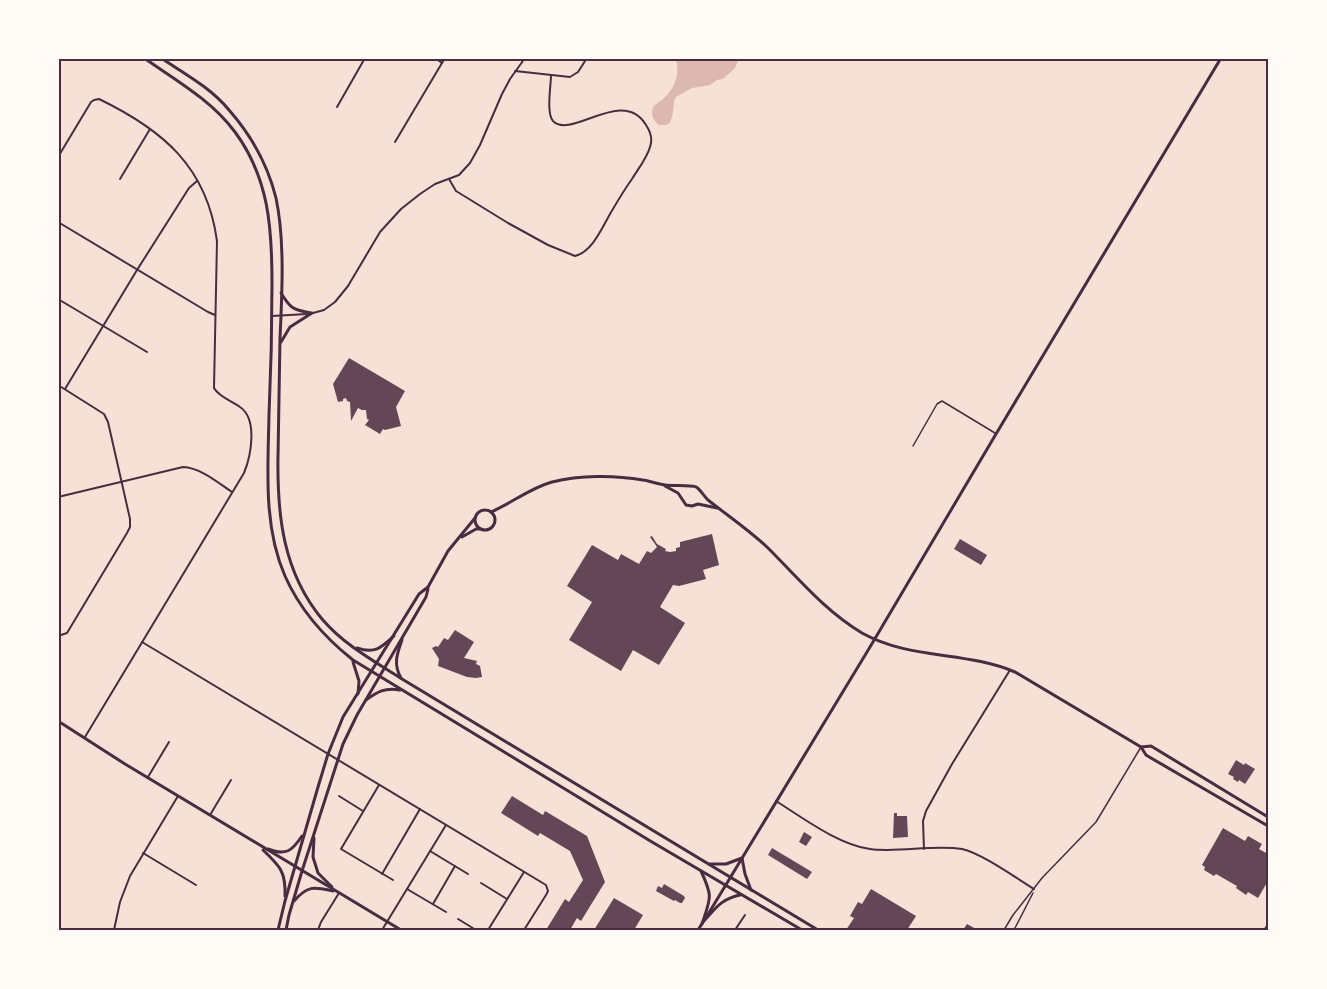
<svg xmlns="http://www.w3.org/2000/svg" width="1327" height="989" viewBox="0 0 1327 989" font-family="'Exo 2',sans-serif">
<style>
.water{fill:#dcb8b0}
.building{fill:#644757}
.lines{fill:none;stroke-linecap:round;stroke-linejoin:round}
.service{stroke:#4a2c40;stroke-width:1.5}
.minor{stroke:#4a2c40;stroke-width:2}
.tertiary{stroke:#4a2c40;stroke-width:3}
.secondary{stroke:#4a2c40;stroke-width:3}
.neatline{fill:none;stroke:#4a2c40;stroke-width:2}
</style>
<rect width="100%" height="100%" fill="#f7e1d7"/>
<!-- water -->
<path class="water" d="M676,59H739L735,68L723,79L717,80L710,85L692,88L676,97L674,101L673,113L670,123L666,125H659C654,121 650,115 653,108C654,104 660,102 663,99C675,89 680,74 676,59Z"/>
<!-- building -->
<g class="building">
<path d="M349,358L405,391L396,407L401,426L385,430L383,429L380,434L365,425L369,420L367,419L366,410H362L358,408L351,421L350,402L347,401L346,398L343,399V401L338,402L333,384Z"/>
<path d="M712,534L719,565L703,570L706,579L679,586L673,585L660,607L685,623L659,665L633,650L621,671L569,640L592,602L567,586L592,545L618,560L621,554L639,564L647,551L651,553L657,547L650,537L652,536L657,544L666,549L665,551L670,552L676,551V548L680,547V542Z"/>
<path d="M960,539L987,555L981,565L954,549Z"/>
<path d="M455,630L474,642L464,658L477,661L476,664L480,666L482,677L476,678L467,677L438,666L439,659L432,648L436,646L438,647L444,638L448,640Z"/>
<path d="M1236,760L1244,765L1245,763L1255,769L1245,784L1239,780L1238,782L1233,779L1234,777L1228,774Z"/>
<path d="M512,796L543,815L545,811L587,836L605,882L581,921L577,918L570,930H546L565,899L569,902L583,880L570,851L540,833L538,836L501,813Z"/>
<path d="M894,813H897V816H907L908,837L893,838Z"/>
<path d="M1223,828L1245,841L1248,836L1262,844L1259,849L1268,854V881L1258,898L1248,892L1246,895L1236,888L1237,886L1216,874L1214,876L1204,870L1205,867L1202,865Z"/>
<path d="M804,832L812,837L806,846L799,842Z"/>
<path d="M772,848L812,872L807,879L768,855Z"/>
<path d="M664,884L684,896L685,898L682,903H680L675,900L674,901L656,891L658,886L662,888Z"/>
<path d="M871,889L916,916L907,930H846L854,918L850,916L858,902L862,904Z"/>
<path d="M614,898L643,915L634,930H594Z"/>
<path d="M967,924L978,930H963Z"/>
</g>
<g class="lines">
<!-- service -->
<g class="service">
<path d="M913,446L937,404L942,401L995,433"/>
<path d="M1004,930L1013,915L1042,878L1096,822L1141,747"/>
<path d="M1014,930L1033,893"/>
</g>
<!-- minor -->
<g class="minor">
<path d="M435,58L442,63L445,58"/>
<path d="M515,71L570,77L578,72L587,58"/>
<path d="M337,107L365,58"/>
<path d="M395,142L442,63"/>
<path d="M58,157L91,102L94,100L99,99C163,130 207,167 217,241L214,388C219,397 232,401 240,407C258,419 251,456 244,473L85,737"/>
<path d="M120,179L150,129"/>
<path d="M449,179L456,191L508,223L548,245L575,256C592,252 602,228 610,214C617,202 624,190 632,179C638,169 647,158 650,147C653,139 650,131 646,125C623,86 571,140 553,121C546,113 551,86 551,75"/>
<path d="M58,222L208,312L215,315"/>
<path d="M58,299L147,352"/>
<path d="M313,313L324,310L335,302L348,286L380,232L401,209L420,194L435,184L459,175L470,163L480,145L502,94L510,79L525,58"/>
<path d="M272,316L307,314"/>
<path d="M58,385L104,414L108,422L130,519V527L127,533L67,633L58,636"/>
<path d="M65,389L137,270L189,188L197,181"/>
<path d="M58,497L183,467C201,468 217,482 232,492"/>
<path d="M142,642L546,885L548,891L546,895L524,930"/>
<path d="M148,777L169,742"/>
<path d="M379,785L341,849L393,880"/>
<path d="M339,796L363,811"/>
<path d="M776,801C803,818 839,845 870,849C900,853 933,844 962,849C981,853 1016,878 1034,889"/>
<path d="M210,815L231,780"/>
<path d="M924,849L923,821L926,811L952,764L1010,670"/>
<path d="M430,851L468,874"/>
<path d="M143,853L196,885"/>
<path d="M382,874L420,809"/>
<path d="M481,883L507,899"/>
<path d="M407,889L446,912"/>
<path d="M433,904L455,866"/>
<path d="M458,919L476,930"/>
<path d="M114,930L120,902L130,876L178,796"/>
<path d="M318,930L321,922L339,893"/>
<path d="M382,930L446,825"/>
<path d="M488,930L524,872"/>
<path d="M735,930L745,915"/>
</g>
<!-- tertiary -->
<g class="tertiary">
<path d="M665,486L678,493L686,505L692,506L698,504L717,508"/>
<circle cx="485" cy="520" r="10"/>
<path d="M491,512C512,503 530,488 552,482C580,475 614,475 643,480C650,481 657,484 665,485C671,486 694,485 696,487C699,488 704,496 708,500C728,516 749,530 768,548C798,578 825,611 862,633C910,660 966,651 1015,672L1141,747L1146,755L1151,758L1268,826"/>
<path d="M462,537L476,529H481"/>
<path d="M58,721L125,764L401,930"/>
<path d="M1141,747L1151,746L1268,817"/>
<path d="M314,838L313,857L318,873L332,887"/>
<path d="M268,849C286,856 292,851 302,836"/>
<path d="M263,850C280,866 286,872 285,896"/>
<path d="M294,901C308,885 314,887 333,891"/>
<path d="M707,916L870,647L996,434L1221,58"/>
<path d="M278,930L285,901L318,787L328,754L343,717L419,594L428,587L448,551L475,518"/>
<path d="M286,930L289,915L302,871L343,744L357,715L426,597L428,589"/>
<path d="M698,930L703,922"/>
</g>
<!-- secondary -->
<g class="secondary">
<path d="M144,58C177,81 211,100 235,132C269,178 272,228 272,283C272,327 271,371 269,415C268,468 263,526 285,576C300,610 324,637 353,660L652,842L802,930"/>
<path d="M161,58C185,74 211,88 229,110C251,135 268,166 276,198C285,240 282,295 280,338C279,378 279,417 278,456C277,515 283,572 322,619C344,645 374,661 402,679L818,930"/>
<path d="M281,293C290,308 293,310 311,313"/>
<path d="M281,342L290,327L312,313"/>
<path d="M357,648C375,654 381,648 394,636"/>
<path d="M353,662L359,681L358,694"/>
<path d="M401,678C393,664 397,654 402,640"/>
<path d="M366,700C377,692 385,687 400,690"/>
<path d="M709,864H726L742,858L745,874L751,890"/>
<path d="M701,871C713,897 711,897 702,924"/>
<path d="M703,922C716,908 721,899 740,895"/>
<path d="M1265,930L1268,925"/>
</g>
</g>
<!-- border -->
<rect width="1327" height="989" fill="none" stroke="#fffaf5" stroke-width="120"/>
<rect x="60" y="60" width="1207" height="869" class="neatline"/>
</svg>
